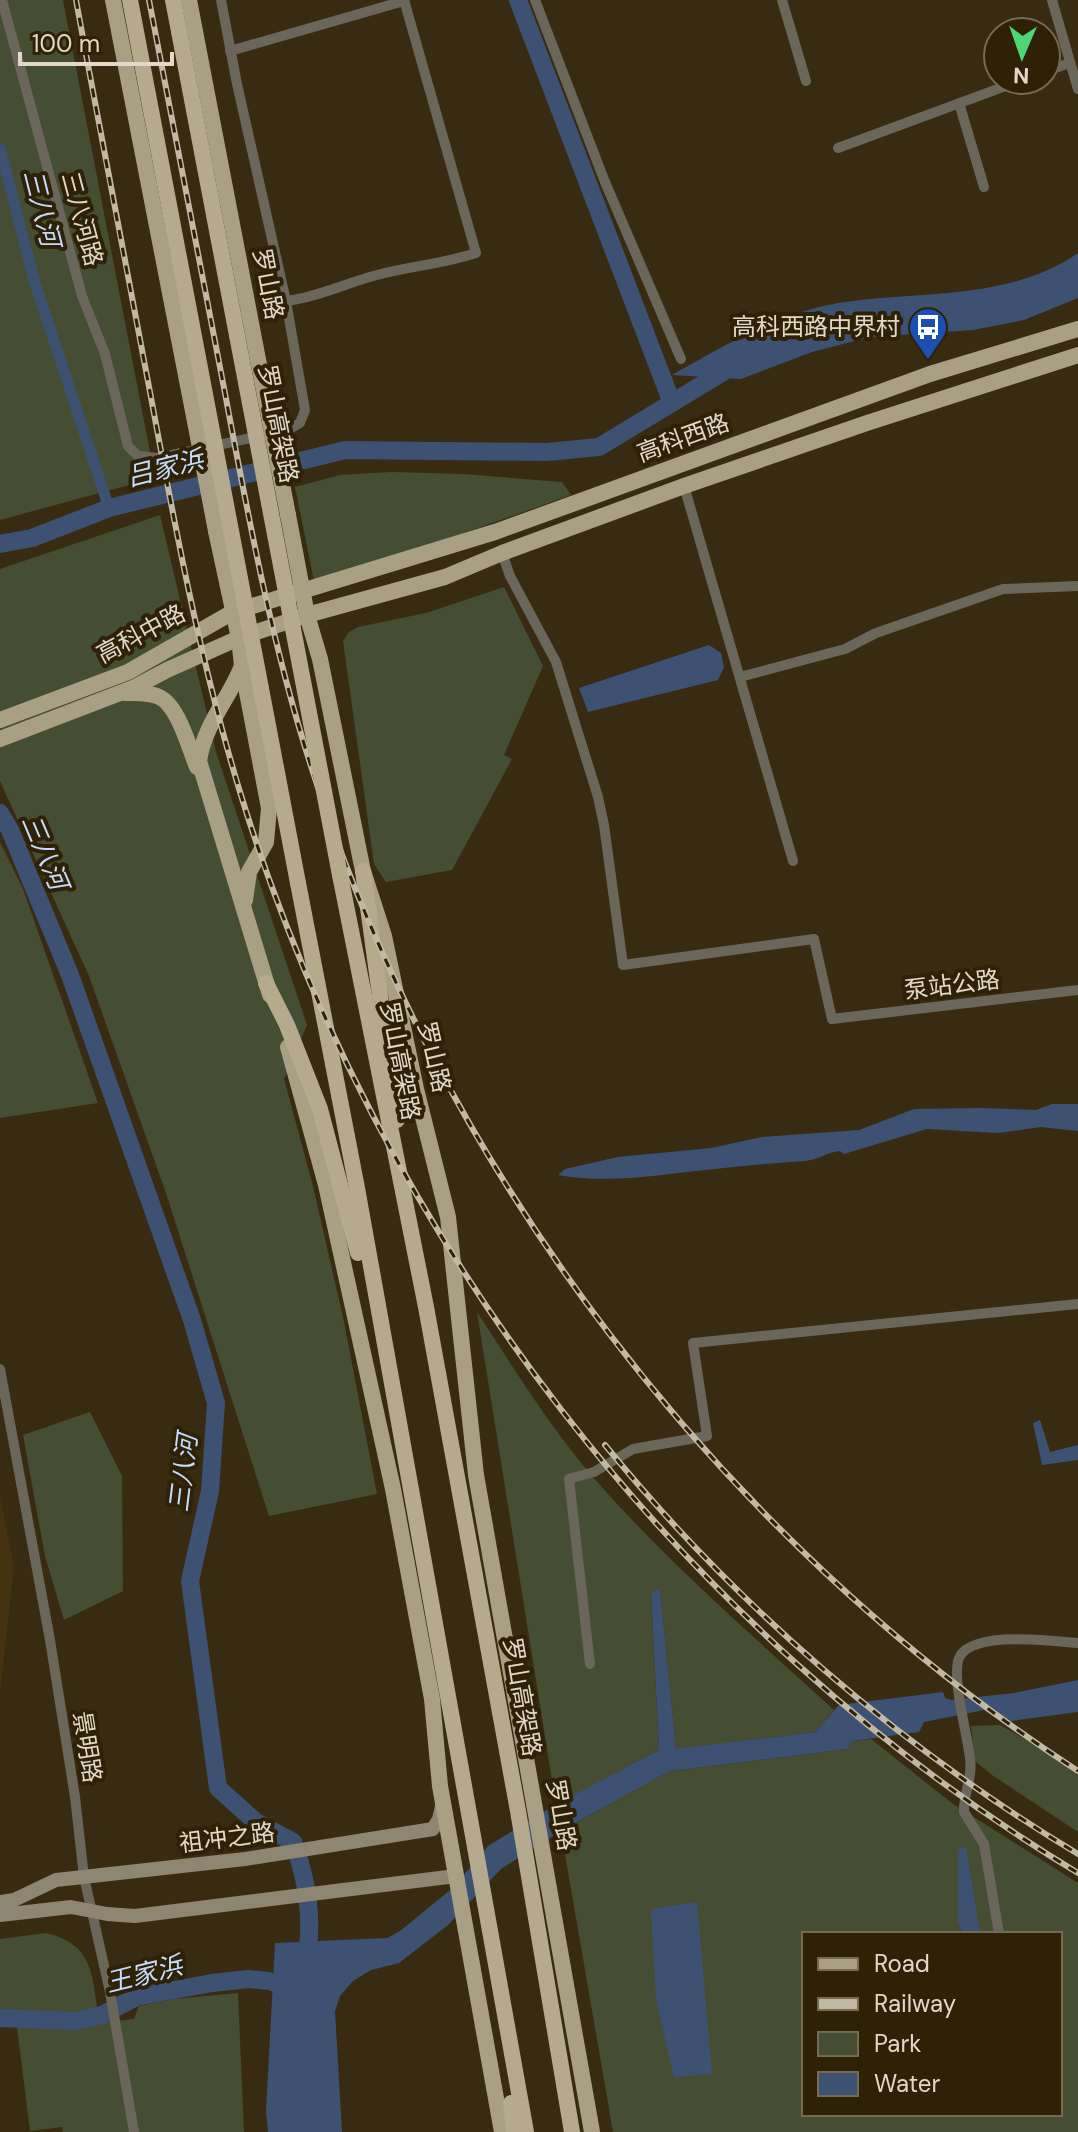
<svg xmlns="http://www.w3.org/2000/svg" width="1078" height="2132" viewBox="0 0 1078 2132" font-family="'DM Sans','Noto Sans SC',sans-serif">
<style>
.built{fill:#443210}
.green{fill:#454e33;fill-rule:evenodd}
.water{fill:#3d5273}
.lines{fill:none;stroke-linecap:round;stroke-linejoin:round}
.canal{stroke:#3d5273;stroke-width:11}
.river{stroke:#3d5273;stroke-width:18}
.minor{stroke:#6b665a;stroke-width:10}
.secondary{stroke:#8e8672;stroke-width:14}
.primary{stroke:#a99f85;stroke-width:16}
.trunk{stroke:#b5aa8e;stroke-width:16}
.rail-casing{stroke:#c1b8a6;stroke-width:6}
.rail{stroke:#2f2106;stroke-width:3;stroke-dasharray:9;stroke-linecap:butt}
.primary-bridge{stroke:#a99f85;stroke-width:16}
.trunk-bridge{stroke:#b5aa8e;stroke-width:16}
.labels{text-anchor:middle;stroke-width:8;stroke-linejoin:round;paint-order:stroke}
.street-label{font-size:24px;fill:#e1d8c9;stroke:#2f2106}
.poi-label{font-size:24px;fill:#e1d8c9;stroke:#2f2106;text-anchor:end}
.water-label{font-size:26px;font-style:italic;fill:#c4dbfe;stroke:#2f2106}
</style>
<rect width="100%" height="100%" fill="#392b11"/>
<!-- built -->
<path class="built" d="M0,1497L14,1567L0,1693Z"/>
<!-- green -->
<g class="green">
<path d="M0,0H63L155,478L0,520Z"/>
<path d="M392,472L462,474L562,482L571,495L315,586L295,487L340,475Z"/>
<path d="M160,515L216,752L307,1025L284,1079L313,1186L344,1322L377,1494L269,1516L166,1193L89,976L0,781V569Z"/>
<path d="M504,587L543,666L504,755L512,759L452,870L386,882L374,864L343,641L349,632L358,627L426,613Z"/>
<path d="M0,842L23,889L98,1103L0,1118Z"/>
<path d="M477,1312C513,1367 550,1427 593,1477C666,1561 752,1635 834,1710L815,1732L676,1750L660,1589L651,1593L659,1750L556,1805Z"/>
<path d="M90,1412L122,1476L123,1591L64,1620L45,1556L23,1435Z"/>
<path d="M1000,1725L1078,1769V1832L992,1775L975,1761L971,1726Z"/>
<path d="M871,1739L953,1804L1078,1883V2132H613L561,1831L670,1771L848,1749L852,1741ZM804,1934H1060V2114H804Z"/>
<path d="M46,1933C97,1945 91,1979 100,2023L134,2019L139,2006L174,1999L238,1993L244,2132H63L62,2127L30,2131L17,2027L0,2026V1939Z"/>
</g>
<!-- water -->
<g class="water">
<path d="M1078,253V298L1024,320L973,330L870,337L812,352L741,379L672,375C722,347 771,317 828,305C912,289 1004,304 1078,253Z"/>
<path d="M709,645L721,653L724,667L718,680L588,712L579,688Z"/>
<path d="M1052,1104H1078V1131L1041,1127L998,1133L927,1129L844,1154L840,1151C828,1152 817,1160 805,1161C773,1163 739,1166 706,1170C657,1175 607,1184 558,1175L565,1169L618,1157L711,1148L762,1137L859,1130L914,1109L981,1108L1036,1110Z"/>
<path d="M1040,1420L1050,1452L1078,1445V1460L1042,1465L1033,1423Z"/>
<path d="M660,1589L676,1749L815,1732L839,1705L943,1692L945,1698L951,1700L1014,1693L1078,1680V1712L1003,1722L984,1710L924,1722L919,1732L852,1741L848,1749L670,1771L561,1831L501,1869L448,1925L399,1963L371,1970L353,1981L340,1996L335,2011L342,2132H268L266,2111L275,1943L387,1938L400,1931L454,1887L488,1846L553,1806L659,1750L651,1592Z"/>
<path d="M966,1847L980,1934H964L958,1923V1849Z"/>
<path d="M697,1902L712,2074L674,2077L656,2000L651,1909Z"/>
</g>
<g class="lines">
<!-- canal -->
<path class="canal" d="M0,148L34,280L109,508"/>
<!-- river -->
<g class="river">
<path d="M518,0L672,403"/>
<path d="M0,544L32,538L109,508L345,450L547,452L599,447L733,366"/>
<path d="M0,813L10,830L70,975L192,1320L216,1403L210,1491L190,1581L218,1788L256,1822L293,1842C308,1880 314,1926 305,1966"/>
<path d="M0,2018L76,2021L102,2015L136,1997L212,1983L249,1979L269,1981L294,1989"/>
</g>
<!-- minor -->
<g class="minor">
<path d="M2,0L82,296L105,354L128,446L138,456L158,458L288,430L300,423L305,410L286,301L237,84L221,0"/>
<path d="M535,0L605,182L681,359"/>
<path d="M782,0L806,81"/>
<path d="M1052,0L1078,89"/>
<path d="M230,51L404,1"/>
<path d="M1046,71L1070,63"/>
<path d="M959,103L984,187"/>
<path d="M838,148L1022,80"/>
<path d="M286,301C318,297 346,283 377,275C410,266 443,264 476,253L404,0"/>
<path d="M684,486L793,861"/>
<path d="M502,553L510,576L556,662L598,797L604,825L623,965L814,939L832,1019L1078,990"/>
<path d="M740,677L845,649L876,633L1003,589L1078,586"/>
<path d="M0,1369L50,1640L75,1797L84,1877L110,1992L134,2132"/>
<path d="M590,1664L569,1479L594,1472L633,1449L707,1436L693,1343L1078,1304"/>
<path d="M999,1934L984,1844L964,1812C963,1794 973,1779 970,1758C967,1733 953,1684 958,1661C966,1629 1053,1641 1078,1643"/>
</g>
<!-- secondary -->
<g class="secondary">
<path d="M0,1902L14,1900L56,1880L245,1859L433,1829L439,1819L443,1802"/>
<path d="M0,1915L71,1907L107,1914L135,1916L456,1876"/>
</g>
<!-- primary -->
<g class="primary">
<path d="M113,0L198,437"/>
<path d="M189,0L270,422"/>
<path d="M288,515L307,615L320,659L363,871L384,936L416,1089L448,1217L476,1475L592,2132"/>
<path d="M216,531L239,638L242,666L269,808L266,842L249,872L245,900"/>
<path d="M242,666C229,699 204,725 199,761L270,995"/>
<path d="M125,693C136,693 147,692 157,696C178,703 189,748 197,767"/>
<path d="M0,720L128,672L233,612L495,532L930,374L1078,329"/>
<path d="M0,739L133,688L167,670L239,638L307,615L445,577L502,553L684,486L867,423L1078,355"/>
<path d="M288,1047L326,1185L393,1489L432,1699L440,1786L502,2132"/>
</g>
<!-- trunk -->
<g class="trunk">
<path d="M363,871L397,1120"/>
<path d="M340,875L426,1307L518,1811L572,2132"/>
<path d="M298,883L357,1188L526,2132"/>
<path d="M266,983L287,1025L320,1109L358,1253"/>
<path d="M511,2103L514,2132"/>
</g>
<defs>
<g id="rail">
<path d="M76,0C100,131 125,262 150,392C175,527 200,661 240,792C376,1236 680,1633 1078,1873"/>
<path d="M149,0C174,129 199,259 224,388C248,515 271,641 310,763C439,1169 720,1539 1078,1771"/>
<path d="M605,1445C736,1606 900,1747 1078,1854"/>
</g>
</defs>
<!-- rail casing -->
<use href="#rail" class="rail-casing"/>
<!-- rail -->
<use href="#rail" class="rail"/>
<!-- primary-bridge -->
<g class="primary-bridge">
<path d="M270,422L288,515"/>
<path d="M198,437L216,531"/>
</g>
<!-- trunk-bridge -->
<g class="trunk-bridge">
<path d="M130,0L298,883"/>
<path d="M173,0L340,875"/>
</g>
</g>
<!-- icons -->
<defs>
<symbol id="bus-pin" viewBox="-11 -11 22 30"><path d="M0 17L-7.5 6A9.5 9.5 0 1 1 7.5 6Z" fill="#1a4fb4" stroke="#2f2106"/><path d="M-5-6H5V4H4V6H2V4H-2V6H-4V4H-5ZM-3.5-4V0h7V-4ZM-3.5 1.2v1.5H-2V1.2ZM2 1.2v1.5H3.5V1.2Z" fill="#fff"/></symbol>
</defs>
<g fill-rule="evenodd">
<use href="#bus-pin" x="906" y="305" width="44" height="60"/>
</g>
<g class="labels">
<!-- street labels -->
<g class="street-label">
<text transform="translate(82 219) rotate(75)" y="8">三八河路</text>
<text transform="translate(268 284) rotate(79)" y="8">罗山路</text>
<text transform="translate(278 424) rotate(79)" y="8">罗山高架路</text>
<text transform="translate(683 438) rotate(-20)" y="8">高科西路</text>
<text transform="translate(141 634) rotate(-28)" y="8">高科中路</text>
<text transform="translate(952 985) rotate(-7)" y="8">泵站公路</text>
<text transform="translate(434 1057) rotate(77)" y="8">罗山路</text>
<text transform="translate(400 1061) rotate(79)" y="8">罗山高架路</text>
<text transform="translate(522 1697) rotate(80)" y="8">罗山高架路</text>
<text transform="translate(87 1747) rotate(81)" y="8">景明路</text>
<text transform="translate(561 1815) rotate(80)" y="8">罗山路</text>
<text transform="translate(227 1838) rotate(-7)" y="8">祖冲之路</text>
</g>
<!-- poi labels -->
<g class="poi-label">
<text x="900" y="335">高科西路中界村</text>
</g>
<!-- water labels -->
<g class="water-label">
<text transform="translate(42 208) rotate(76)" y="9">三八河</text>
<text transform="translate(165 468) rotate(-14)" y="9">吕家浜</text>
<text transform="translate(45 852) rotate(67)" y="9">三八河</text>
<text transform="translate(183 1473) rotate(-83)" y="9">三八河</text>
<text transform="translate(144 1974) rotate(-14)" y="9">王家浜</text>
</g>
</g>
<!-- legend -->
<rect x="802" y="1932" width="260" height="184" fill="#2f2106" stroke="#766a54" stroke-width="2"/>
<rect x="818" y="1958" width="40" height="12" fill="#a99f85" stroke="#766a54" stroke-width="2"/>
<text x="874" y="1972" font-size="24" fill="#e1d8c9">Road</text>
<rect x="818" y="1998" width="40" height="12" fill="#c1b8a6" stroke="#766a54" stroke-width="2"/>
<text x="874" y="2012" font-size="24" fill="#e1d8c9">Railway</text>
<rect x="818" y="2032" width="40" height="24" fill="#454e33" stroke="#766a54" stroke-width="2"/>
<text x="874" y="2052" font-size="24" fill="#e1d8c9">Park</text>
<rect x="818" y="2072" width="40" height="24" fill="#3d5273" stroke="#766a54" stroke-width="2"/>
<text x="874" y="2092" font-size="24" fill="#e1d8c9">Water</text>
<!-- north arrow -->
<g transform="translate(1022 56) rotate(182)"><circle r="38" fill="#2f2106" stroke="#766a54" stroke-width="2"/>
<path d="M0-6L14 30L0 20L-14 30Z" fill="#4dd676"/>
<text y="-12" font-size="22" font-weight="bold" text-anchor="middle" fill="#e1d8c9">N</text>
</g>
<!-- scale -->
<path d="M20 52v12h152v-12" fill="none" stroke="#e1d8c9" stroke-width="4"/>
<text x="32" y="52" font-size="24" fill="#e1d8c9" stroke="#2f2106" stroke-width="6" paint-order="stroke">100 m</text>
</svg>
